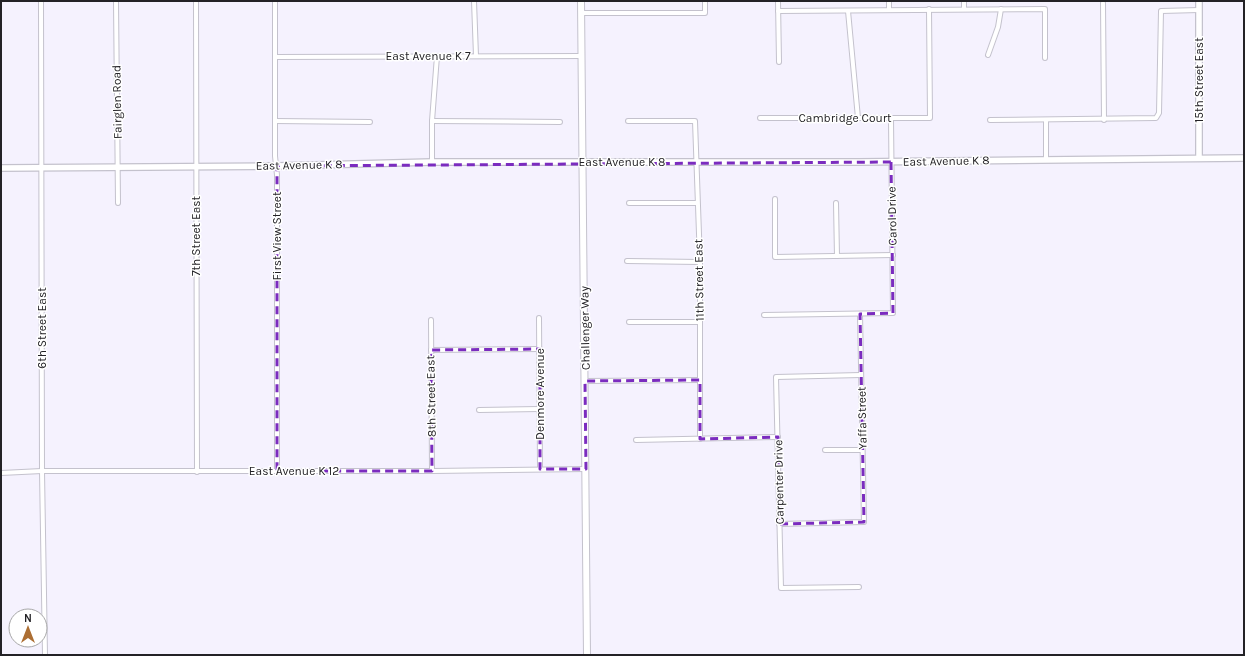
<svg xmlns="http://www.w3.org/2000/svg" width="1245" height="656" viewBox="0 0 1245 656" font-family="Karla,sans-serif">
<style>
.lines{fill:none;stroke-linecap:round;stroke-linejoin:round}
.minor-casing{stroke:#c4c2cd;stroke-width:6}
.tertiary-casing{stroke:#c4c2cd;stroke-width:8}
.secondary-casing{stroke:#c4c2cd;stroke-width:8}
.minor{stroke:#fff;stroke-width:4}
.tertiary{stroke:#fff;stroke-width:5.5}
.secondary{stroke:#fff;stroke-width:6}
.marked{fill:none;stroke:#7b2cbf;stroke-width:3;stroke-dasharray:8 5;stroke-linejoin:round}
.labels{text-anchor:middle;stroke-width:3;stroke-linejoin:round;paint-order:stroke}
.street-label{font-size:12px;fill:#232226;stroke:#fff}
</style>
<rect width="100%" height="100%" fill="#f5f2fe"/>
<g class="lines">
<defs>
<g id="minor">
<path d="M41,1L42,471L45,655"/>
<path d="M116,1L118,203"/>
<path d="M196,1L197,472"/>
<path d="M275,1V156L277,175V471"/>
<path d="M474,1L476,56"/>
<path d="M778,1L779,62"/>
<path d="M889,1V10"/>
<path d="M964,1V8"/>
<path d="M1103,3L1104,120"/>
<path d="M778,11L1045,9V58"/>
<path d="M848,11L858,118"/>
<path d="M581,13H705V1"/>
<path d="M988,55L998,27L1001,9"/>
<path d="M275,57L582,56"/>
<path d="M760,118H930L929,9"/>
<path d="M990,120L1156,118L1159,113L1161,11L1199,10"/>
<path d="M1046,120V160"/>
<path d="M275,121L370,122"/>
<path d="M432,121L560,122"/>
<path d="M628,121H695L700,262V439"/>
<path d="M432,162V121L437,56"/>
<path d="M775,199V257L893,255"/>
<path d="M629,203H697"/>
<path d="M836,203L837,256"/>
<path d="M627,261L700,262"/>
<path d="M764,315L893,313L891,118"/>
<path d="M539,318L540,469"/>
<path d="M431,320L432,471"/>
<path d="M629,322H700"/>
<path d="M431,350L540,349"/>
<path d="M585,381L700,380"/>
<path d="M479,410L539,409"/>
<path d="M636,440L778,437"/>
<path d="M825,450H862"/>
<path d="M1,473L42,471H432L586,469"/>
<path d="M779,524L864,522L860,314"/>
<path d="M859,587L781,588L776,377L861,375"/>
</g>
<g id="tertiary">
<path d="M1199,1V158"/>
<path d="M1,168L277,166L432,162H859L1244,158"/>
</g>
<path id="secondary" d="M581,1L587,655"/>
</defs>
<!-- minor casing -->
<use href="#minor" class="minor-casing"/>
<!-- tertiary casing -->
<use href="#tertiary" class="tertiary-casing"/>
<!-- secondary casing -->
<use href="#secondary" class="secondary-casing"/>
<!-- minor -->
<use href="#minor" class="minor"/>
<!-- tertiary -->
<use href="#tertiary" class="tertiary"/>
<!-- secondary -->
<use href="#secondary" class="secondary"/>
</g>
<!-- marked area -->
<path class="marked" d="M891,162L893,313L860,314L864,522L779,524L778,437L700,439V380L585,381L586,469H540V349L431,350L432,471H277V166Z"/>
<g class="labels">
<!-- street labels -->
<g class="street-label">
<text x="428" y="60">East Avenue K 7</text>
<text transform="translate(1199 80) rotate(-90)" y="4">15th Street East</text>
<text transform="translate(117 102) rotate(-91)" y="4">Fairglen Road</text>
<text x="845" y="122">Cambridge Court</text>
<text transform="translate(946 161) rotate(-1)" y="4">East Avenue K 8</text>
<text x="622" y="166">East Avenue K 8</text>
<text transform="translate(299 165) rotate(-1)" y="4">East Avenue K 8</text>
<text transform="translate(892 216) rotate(-91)" y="4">Carol Drive</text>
<text transform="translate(196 236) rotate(-90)" y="4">7th Street East</text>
<text transform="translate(277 236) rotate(-90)" y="4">First View Street</text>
<text transform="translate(699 280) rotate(-91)" y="4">11th Street East</text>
<text transform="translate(42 328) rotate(-90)" y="4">6th Street East</text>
<text transform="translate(585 328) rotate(-91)" y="4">Challenger Way</text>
<text transform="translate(540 394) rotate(-90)" y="4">Denmore Avenue</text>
<text transform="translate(431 396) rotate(-91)" y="4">8th Street East</text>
<text transform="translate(862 418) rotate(-91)" y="4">Yaffa Street</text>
<text x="294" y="475">East Avenue K 12</text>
<text transform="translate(779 482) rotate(-91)" y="4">Carpenter Drive</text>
</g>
</g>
<!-- border -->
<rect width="1245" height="656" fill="none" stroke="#232226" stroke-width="4"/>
<!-- north arrow -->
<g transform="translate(28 628)"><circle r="19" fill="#ffffff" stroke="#a7a7a8"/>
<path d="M0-3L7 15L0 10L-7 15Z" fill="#ac6e33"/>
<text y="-6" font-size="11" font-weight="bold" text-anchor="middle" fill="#232226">N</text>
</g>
</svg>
